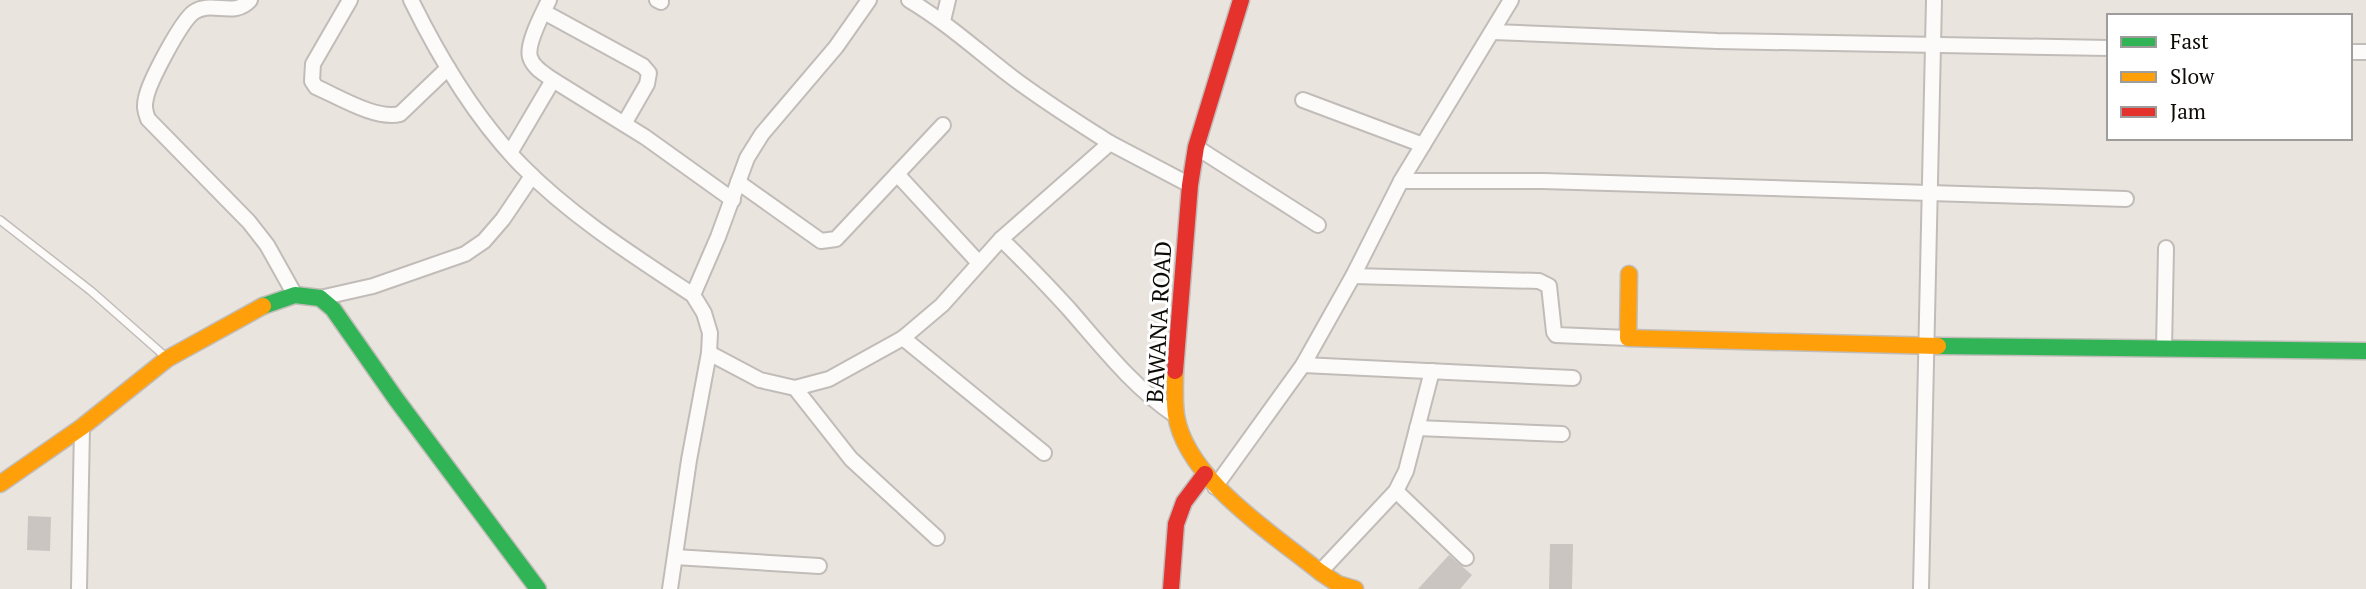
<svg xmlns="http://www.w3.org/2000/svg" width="2366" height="589" viewBox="0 0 2366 589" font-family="'PT Serif',serif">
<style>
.building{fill:#cac5c1}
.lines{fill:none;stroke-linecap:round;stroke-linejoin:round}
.lane-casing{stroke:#c1bcb8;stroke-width:10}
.street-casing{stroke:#c1bcb8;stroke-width:18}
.fast-casing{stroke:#c1bcb8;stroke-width:19}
.slow-casing{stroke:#c1bcb8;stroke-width:19}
.jam-casing{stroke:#c1bcb8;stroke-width:19}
.lane{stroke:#fcfbfa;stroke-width:7}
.street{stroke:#fcfbfa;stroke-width:14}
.fast{stroke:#30b455;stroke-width:16}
.slow{stroke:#ff9f0a;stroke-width:16}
.jam{stroke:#e5322d;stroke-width:16}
.labels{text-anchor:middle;stroke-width:6;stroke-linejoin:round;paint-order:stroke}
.street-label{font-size:23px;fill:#0e0b07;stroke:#fff}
</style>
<rect width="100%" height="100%" fill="#eae4df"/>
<!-- building -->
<g class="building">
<path d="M28,516L51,517L50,551L27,550Z"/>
<path d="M1550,544H1573L1572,589H1549Z"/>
<path d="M1449,555L1472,575L1460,589H1418Z"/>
</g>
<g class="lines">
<defs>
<path id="lane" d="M0,220L91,291L167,358"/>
<g id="street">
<path d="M250,0C235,18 211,0 194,12C181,21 149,82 146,98C144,106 145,111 148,119L249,222L267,245L295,295"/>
<path d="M350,0L313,64L312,81L316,87C339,97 376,120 400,114L448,68"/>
<path d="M411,0C440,59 475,118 521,165C571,216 634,256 693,295L704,313L710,333L709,353L689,460L670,589"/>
<path d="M657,0L661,2"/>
<path d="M909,0C944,21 971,45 1004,71C1037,97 1074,120 1110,143"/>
<path d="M544,12L643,66L649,73L647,84L624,124"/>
<path d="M943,21L948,0"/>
<path d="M1493,32L1717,41L2109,48"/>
<path d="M2350,52H2366"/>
<path d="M553,80L645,137L733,200"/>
<path d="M1303,100L1423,145"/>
<path d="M1196,147L1318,225"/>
<path d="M510,153L553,80C545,74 533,68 530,57C526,44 543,13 549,0"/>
<path d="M897,174L979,263"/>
<path d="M1401,181H1543L2126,199"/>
<path d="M738,182L821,241L836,239L943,125"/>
<path d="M1353,276L1539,281L1549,286L1554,332L1556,335L1628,338"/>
<path d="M693,295L718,237L747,158L762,134L836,47L869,0"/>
<path d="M320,298L373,286L465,254L484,241L503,219L532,176"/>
<path d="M903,338L1044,453"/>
<path d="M2164,349L2166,248"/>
<path d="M709,353L760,380L795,388L829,379L903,338L942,305L1001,239"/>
<path d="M1303,365L1573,378"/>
<path d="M795,388L851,459L937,538"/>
<path d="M1176,416C1133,387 1103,348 1069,309C1047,285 1025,262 1001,239L1110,143L1190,185"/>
<path d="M1417,428L1562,434"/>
<path d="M1215,487L1303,365L1353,276L1401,181L1511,0"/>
<path d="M1396,491L1466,558"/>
<path d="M675,557L819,566"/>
<path d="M1320,572L1396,491L1406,471L1432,371"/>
<path d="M79,589L82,427"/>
<path d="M1921,589L1934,0"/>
</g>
<g id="fast">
<path d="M263,306L295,295L320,298L333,309L396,399L538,589"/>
<path d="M1938,346L2366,351"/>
</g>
<g id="slow">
<path d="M1629,274L1628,338L1938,346"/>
<path d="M1175,371C1175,385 1174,401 1176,415C1186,479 1272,533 1320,572L1338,584L1355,589"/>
<path d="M0,484L82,427L167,359L263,306"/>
</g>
<g id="jam">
<path d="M1175,371L1190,185L1196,147L1241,0"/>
<path d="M1171,589L1176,524L1184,502L1205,474"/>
</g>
</defs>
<!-- lane casing -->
<use href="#lane" class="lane-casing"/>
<!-- street casing -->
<use href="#street" class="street-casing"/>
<!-- fast casing -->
<use href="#fast" class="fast-casing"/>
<!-- slow casing -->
<use href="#slow" class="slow-casing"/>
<!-- jam casing -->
<use href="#jam" class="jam-casing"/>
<!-- lane -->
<use href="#lane" class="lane"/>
<!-- street -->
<use href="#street" class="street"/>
<!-- fast -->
<use href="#fast" class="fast"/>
<!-- slow -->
<use href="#slow" class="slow"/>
<!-- jam -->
<use href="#jam" class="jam"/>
</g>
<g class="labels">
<!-- street labels -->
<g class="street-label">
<text transform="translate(1159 322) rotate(-87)" y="8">BAWANA ROAD</text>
</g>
</g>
<!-- legend -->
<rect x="2107" y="14" width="245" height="126" fill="#ffffff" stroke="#9f9d9c" stroke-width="2"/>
<rect x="2121" y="37" width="35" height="10" fill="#30b455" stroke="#9f9d9c" stroke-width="2"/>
<text x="2170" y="49" font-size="21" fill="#0e0b07">Fast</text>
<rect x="2121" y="72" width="35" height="10" fill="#ff9f0a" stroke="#9f9d9c" stroke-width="2"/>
<text x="2170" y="84" font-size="21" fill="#0e0b07">Slow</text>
<rect x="2121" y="107" width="35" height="10" fill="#e5322d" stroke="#9f9d9c" stroke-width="2"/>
<text x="2170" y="119" font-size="21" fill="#0e0b07">Jam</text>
</svg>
